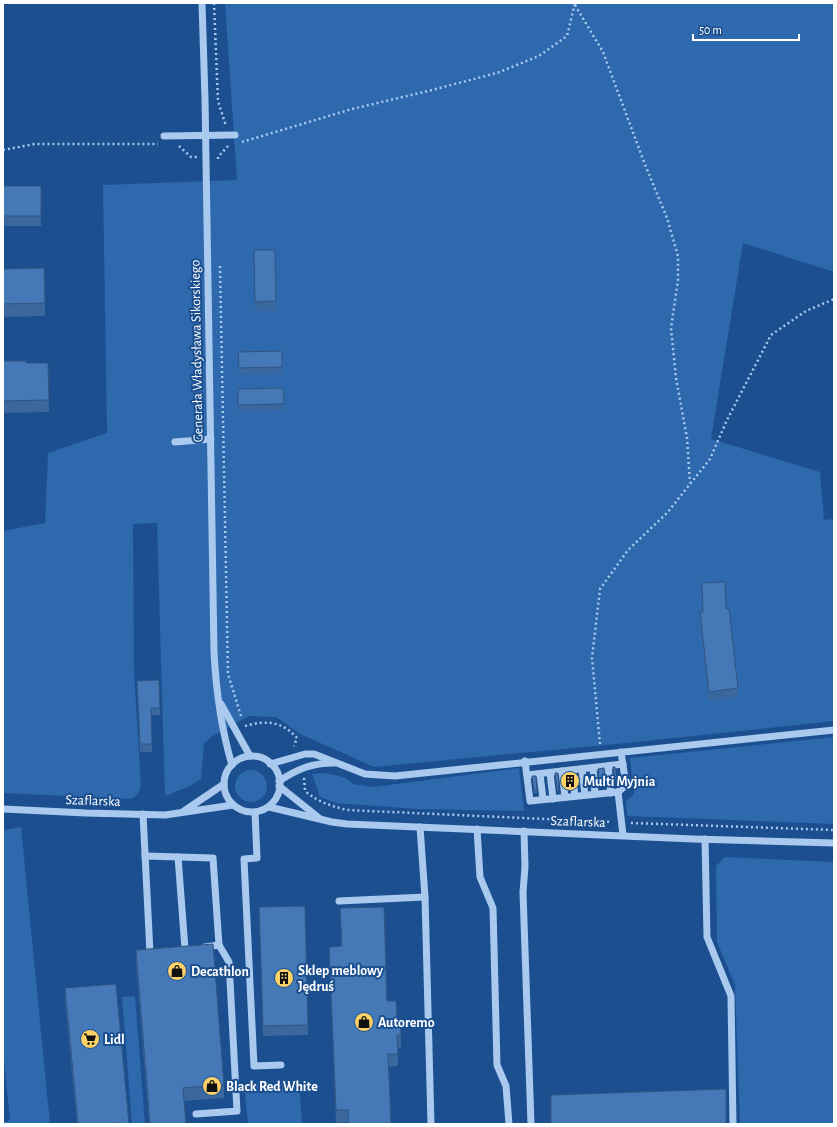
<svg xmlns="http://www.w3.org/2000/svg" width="837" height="1127" viewBox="0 0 837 1127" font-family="'Alegreya Sans',sans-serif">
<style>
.green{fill:#2e69ad}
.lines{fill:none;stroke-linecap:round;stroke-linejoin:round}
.path{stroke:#a9c9ee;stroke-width:2.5;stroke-dasharray:2 3;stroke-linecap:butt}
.minor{stroke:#a9c9ee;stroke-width:7}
.wall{fill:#3a679d}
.building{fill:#4478b7;stroke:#305480}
.labels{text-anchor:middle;stroke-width:4;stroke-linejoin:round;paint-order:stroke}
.street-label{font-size:14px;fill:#fff;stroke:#1b4f8f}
.poi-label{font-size:14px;font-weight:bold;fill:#fff;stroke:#1b4f8f;text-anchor:start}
</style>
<rect width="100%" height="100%" fill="#1b4f8f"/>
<!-- green -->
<g class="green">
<path d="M225,3H834V272L743,243L711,439L820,472L824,520L834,519V721L627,743L374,767L300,734L276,717L249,716L211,737L204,743L201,779L188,787L165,796L157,523L133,524L134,670L141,786L137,795L131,799L3,793V531L45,523L48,453L107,433L103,185L237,180Z"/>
<path d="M834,737V824L627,816L626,801L634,794L630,758Z"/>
<path d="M519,768L524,811L417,809L336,803L320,797L312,774L323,773L339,776L347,779L353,784L374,787Z"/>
<circle cx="251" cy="786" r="16"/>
<path d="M21,827L50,1124H3V1123L10,1120L3,1050V830Z"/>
<path d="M725,857L834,862V1124H740L735,985L717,942L716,866Z"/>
<path d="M135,996L145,1124H132L122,997Z"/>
<path d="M299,1082L302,1124H248L244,1084Z"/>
</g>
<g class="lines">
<!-- path -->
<g class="path">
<path d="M214,3L218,101L226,126"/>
<path d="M575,5L603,52L644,162L667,218L678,256V280L671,328L676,378L687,438L690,483"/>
<path d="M242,142L352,109L424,92L497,73L539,56L567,36L575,3"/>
<path d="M179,146L191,157H197"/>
<path d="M3,150L35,144H158"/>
<path d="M218,159V157L228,146"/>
<path d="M220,266L228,674L241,716"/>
<path d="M245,726C266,720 282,721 297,738L294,746"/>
<path d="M600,744L592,658L600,589L628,550L667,513L710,459L727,420L771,335L806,311L834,299"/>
<path d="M304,778L305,791C318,802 331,806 347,810L612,822"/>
<path d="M631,823L834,830"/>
</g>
<!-- minor -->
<g class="minor">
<path d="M202,3L205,99L214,652C216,690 221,728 232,765"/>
<path d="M164,136L235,135"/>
<path d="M175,442L211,439"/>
<path d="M221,704L250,756"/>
<circle cx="252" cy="784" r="28"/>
<path d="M525,761L530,801L618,792L623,835"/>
<path d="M270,764L305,754H314L365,774L395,776L834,730"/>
<path d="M608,766L611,793"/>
<path d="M593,768L595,794"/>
<path d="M582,769L585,795"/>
<path d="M572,770L575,796"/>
<path d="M562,771L565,797"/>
<path d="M550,773L553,799"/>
<path d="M540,774L543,799"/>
<path d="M527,775L623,764"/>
<path d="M279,781C298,769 311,763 334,763"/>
<path d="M279,786L319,818"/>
<path d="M618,792L626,785L621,752"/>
<path d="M269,807L332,822L347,824L693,839L834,843"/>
<path d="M3,809L86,813L165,815L233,805"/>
<path d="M184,811L224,784"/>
<path d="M255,812L257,858L244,859L254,1066L281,1065"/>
<path d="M143,814L150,953L155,952"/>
<path d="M420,827L425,897L431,1124"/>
<path d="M477,829L480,877L493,908L497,1065L506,1086L509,1124"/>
<path d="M524,831L525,867L523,892L531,1124"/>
<path d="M705,839L707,937L731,996L733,1124"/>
<path d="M145,856L213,858L219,945"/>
<path d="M178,857L185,949"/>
<path d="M339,901L425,897"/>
<path d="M196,1114L237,1111L229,962L219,945L205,947"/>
</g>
</g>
<!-- wall -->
<g class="wall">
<rect x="3" y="186" width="38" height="40"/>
<path d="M254,250H275L276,311H255Z"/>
<path d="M3,269L45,303V316L3,317Z"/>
<path d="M282,351V373L239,374L238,352Z"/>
<path d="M3,361L26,363H48L49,412L3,413Z"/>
<path d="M283,388L284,410L238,411V389Z"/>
<path d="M702,583L726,609L738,688V697L709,700L700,621V612H703Z"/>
<path d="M159,680L160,715H151L152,752H140L137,681Z"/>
<path d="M613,767L617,780V784H615Z"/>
<path d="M598,772L605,782V785L599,786Z"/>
<path d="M555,773L559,787V790L557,791Z"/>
<path d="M532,776L537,790V793H534Z"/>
<path d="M259,907L308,1025V1035L263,1036Z"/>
<path d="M340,908L397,1018L401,1035V1048H398V1066L389,1067L391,1124H348V1122L336,1123L329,947H341Z"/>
<path d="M136,950L224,1085V1098L184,1101L186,1124H149L136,963Z"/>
<path d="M65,988L129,1124H77L65,1001Z"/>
</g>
<!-- building -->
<g class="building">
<rect x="3" y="186" width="38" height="30"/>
<path d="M254,250H275L276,301L255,302Z"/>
<path d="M44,268L45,303L3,304V269Z"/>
<path d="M282,351V367L239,368L238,352Z"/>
<path d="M3,361H26V363H48L49,400L3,401Z"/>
<path d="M283,388L284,404L238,405V389Z"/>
<path d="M725,582L726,609H729L738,688L709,692L700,612H703L702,583Z"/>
<path d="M159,680L160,708H151L152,744H140L137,681Z"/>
<path d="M613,767H615L617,780L615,781Z"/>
<path d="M604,768L605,782H599L598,769Z"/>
<path d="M555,773H558L559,787H557Z"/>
<path d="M532,776H536L537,790H534Z"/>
<path d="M305,906L308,1025L263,1026L259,907Z"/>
<path d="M384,907L387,1001H396L397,1018H400L401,1035H397L398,1054H388L391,1124H349L348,1110H336L329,947L342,946L340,908Z"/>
<path d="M213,944L224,1085L183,1088L186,1124H150L136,950Z"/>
<path d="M116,984L129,1124H117V1123L108,1124H78L65,988Z"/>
<path d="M726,1089V1124H551V1095Z"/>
</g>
<!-- icons -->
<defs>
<symbol id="building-disc" viewBox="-11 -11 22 22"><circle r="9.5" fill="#ffd166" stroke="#1b4f8f"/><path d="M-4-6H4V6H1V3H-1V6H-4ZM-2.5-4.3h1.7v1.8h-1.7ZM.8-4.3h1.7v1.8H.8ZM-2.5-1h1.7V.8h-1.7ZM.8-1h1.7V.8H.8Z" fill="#111"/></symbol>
<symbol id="shop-disc" viewBox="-11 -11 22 22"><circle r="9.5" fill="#ffd166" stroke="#1b4f8f"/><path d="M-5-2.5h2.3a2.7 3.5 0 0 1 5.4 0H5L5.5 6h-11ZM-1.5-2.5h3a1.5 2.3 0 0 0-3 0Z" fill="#111"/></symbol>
<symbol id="supermarket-disc" viewBox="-11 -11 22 22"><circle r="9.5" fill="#ffd166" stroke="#1b4f8f"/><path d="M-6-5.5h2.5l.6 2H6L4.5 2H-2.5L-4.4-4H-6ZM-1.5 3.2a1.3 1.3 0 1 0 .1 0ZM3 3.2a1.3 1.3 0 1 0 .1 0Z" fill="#111"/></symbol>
</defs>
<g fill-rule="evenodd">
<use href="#building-disc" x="559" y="770" width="22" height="22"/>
<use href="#shop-disc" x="166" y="960" width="22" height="22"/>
<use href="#building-disc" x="273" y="967" width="22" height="22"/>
<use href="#shop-disc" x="353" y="1011" width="22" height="22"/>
<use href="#supermarket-disc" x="79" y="1028" width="22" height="22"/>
<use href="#shop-disc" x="201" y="1075" width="22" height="22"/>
</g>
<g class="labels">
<!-- street labels -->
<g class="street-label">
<text transform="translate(196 351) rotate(-91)" y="5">Generała Władysława Sikorskiego</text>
<text transform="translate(93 800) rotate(2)" y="5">Szaflarska</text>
<text transform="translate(578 821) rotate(2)" y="5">Szaflarska</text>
</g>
<!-- poi labels -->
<g class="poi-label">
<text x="584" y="786">Multi Myjnia</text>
<text x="298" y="975">Sklep meblowy<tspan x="298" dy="16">Jędruś</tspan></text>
<text x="191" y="976">Decathlon</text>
<text x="378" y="1027">Autoremo</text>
<text x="104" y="1044">Lidl</text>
<text x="226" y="1091">Black Red White</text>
</g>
</g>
<!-- border -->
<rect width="837" height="1127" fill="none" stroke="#ffffff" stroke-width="8"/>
<!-- scale -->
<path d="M693 34v6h106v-6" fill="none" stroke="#ffffff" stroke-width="2"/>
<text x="699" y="34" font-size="12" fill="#ffffff" stroke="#1b4f8f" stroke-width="3" paint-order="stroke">50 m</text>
</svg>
